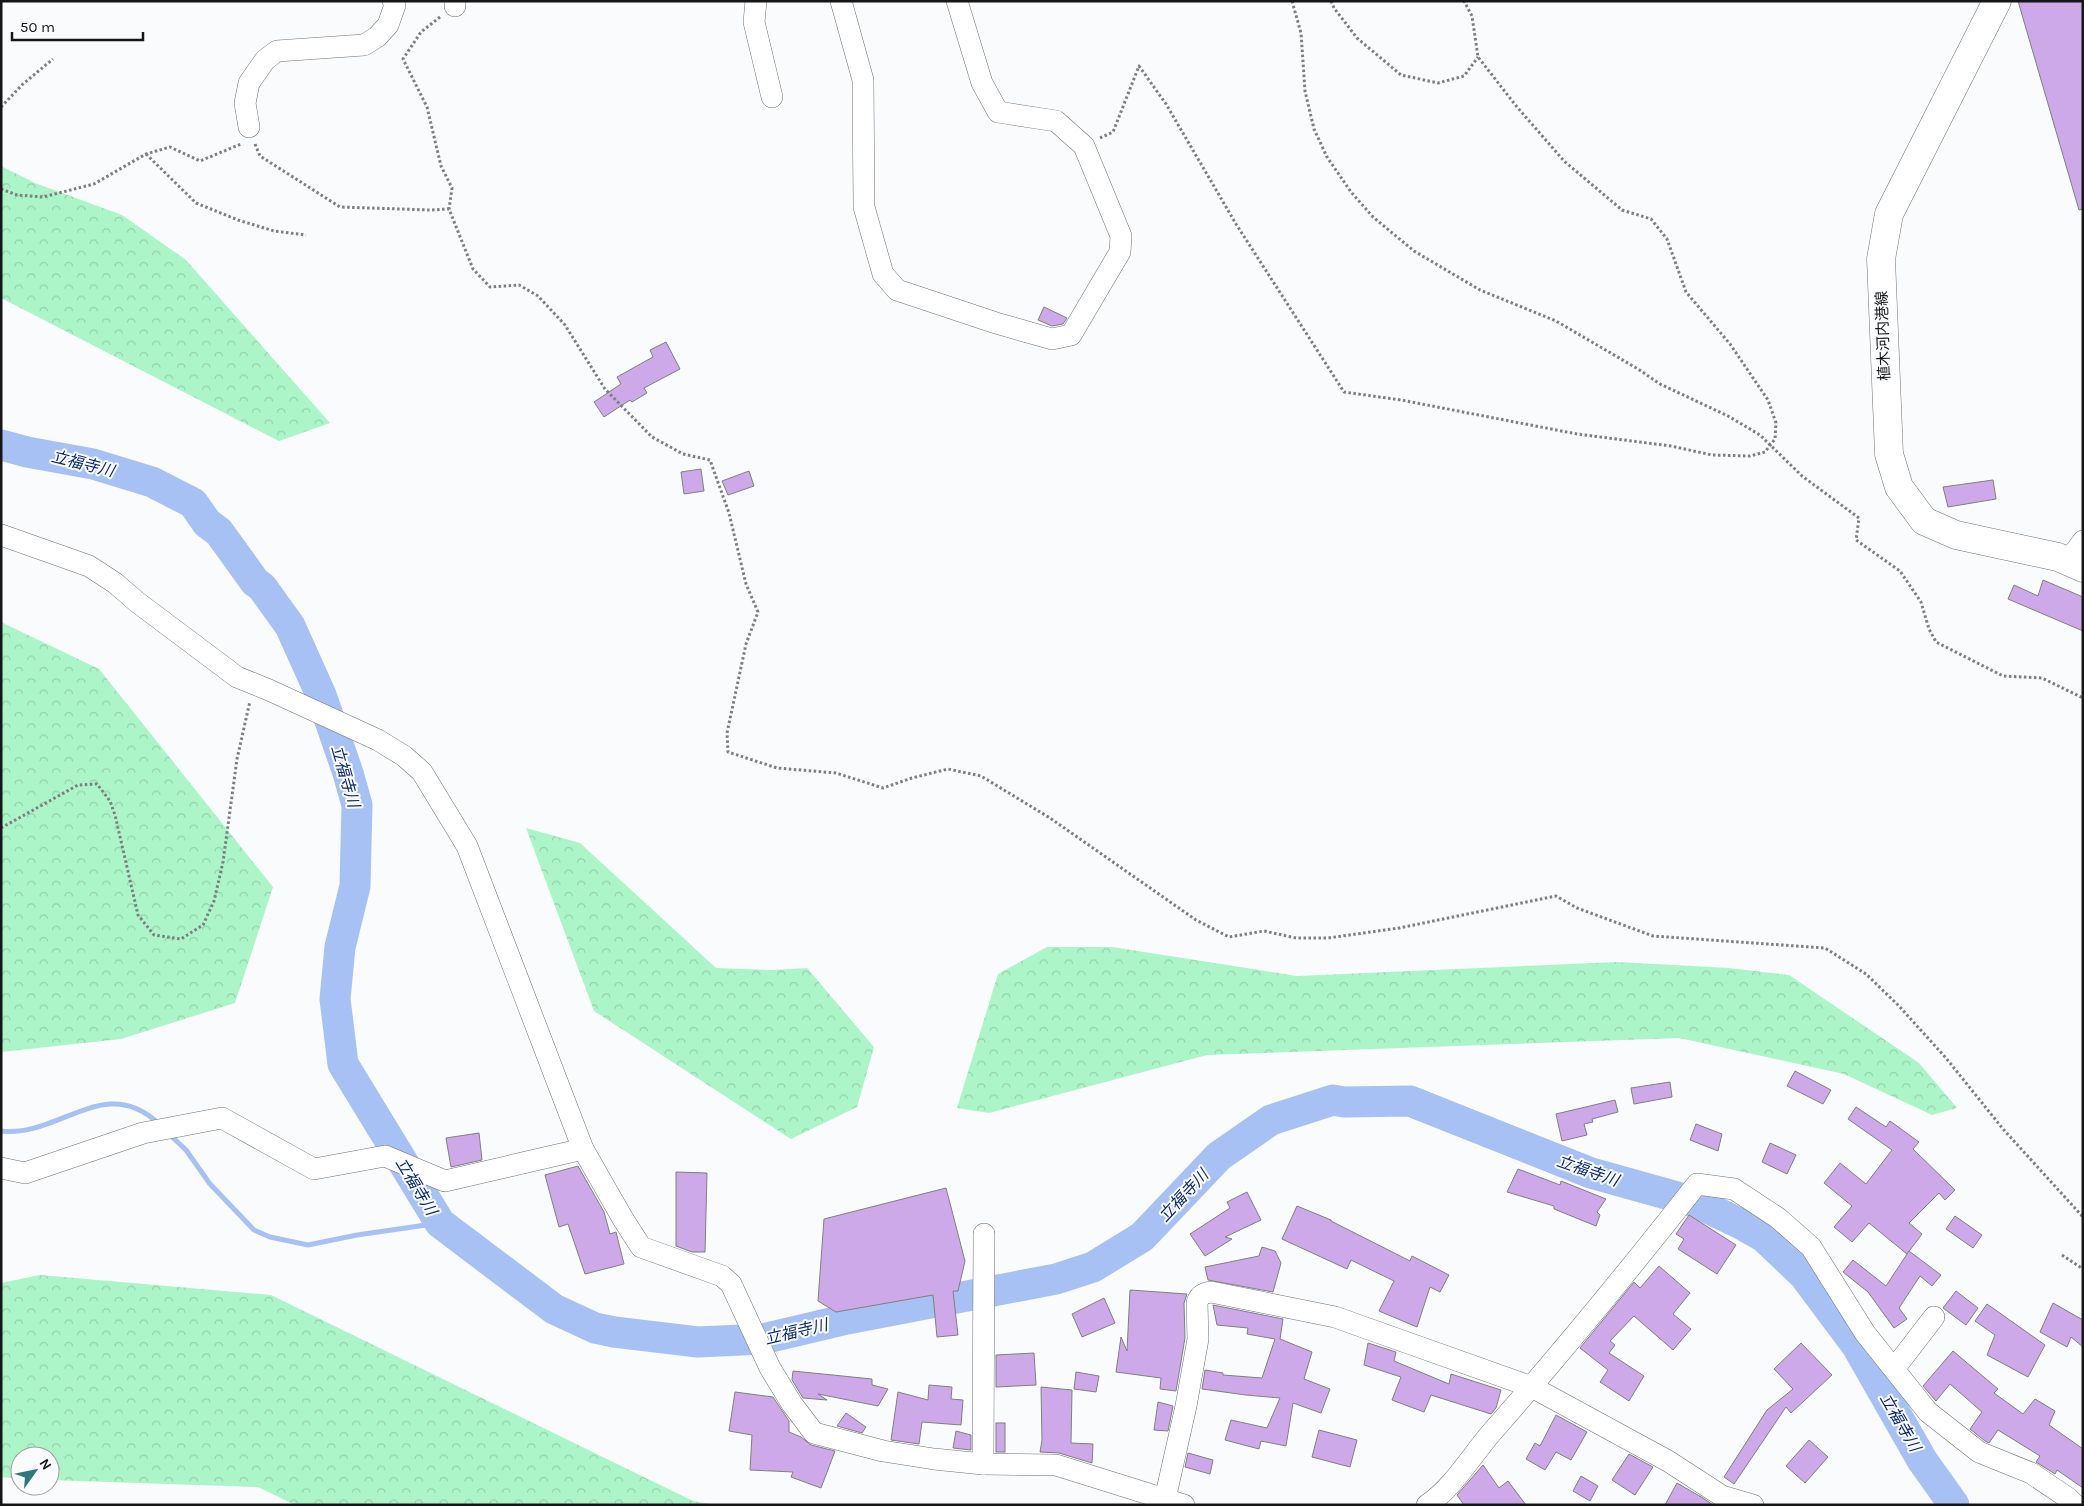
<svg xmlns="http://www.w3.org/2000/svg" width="2084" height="1506" viewBox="0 0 2084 1506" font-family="Karla,'Noto Sans JP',sans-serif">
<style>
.forest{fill:url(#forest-crowns)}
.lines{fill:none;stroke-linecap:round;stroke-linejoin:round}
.stream{stroke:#a7c1f4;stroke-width:5}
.river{stroke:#a7c1f4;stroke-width:31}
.building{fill:#cea9e9;stroke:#807f81}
.minor-casing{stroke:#717274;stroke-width:22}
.secondary-casing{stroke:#717274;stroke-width:29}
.path{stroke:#7d7e80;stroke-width:3;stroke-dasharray:2.5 2.5;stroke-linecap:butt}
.minor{stroke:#fff;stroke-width:21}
.secondary{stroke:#fff;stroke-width:28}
.labels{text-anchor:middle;stroke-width:4;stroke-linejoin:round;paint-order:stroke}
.street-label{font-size:15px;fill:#161617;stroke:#f9fbfd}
.water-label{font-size:16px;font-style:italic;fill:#0b2970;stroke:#f9fbfd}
</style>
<defs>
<pattern id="forest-crowns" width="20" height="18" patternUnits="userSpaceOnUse" patternTransform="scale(1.25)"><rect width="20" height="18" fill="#acf5c8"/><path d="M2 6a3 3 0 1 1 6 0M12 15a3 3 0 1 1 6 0" fill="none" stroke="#93d1ab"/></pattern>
</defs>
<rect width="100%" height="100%" fill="#f9fbfd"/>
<!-- forest -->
<g class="forest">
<path d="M1,166L35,183L122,215L186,260L330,423L279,441L1,298Z"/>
<path d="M1,622L99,669L273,887L235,1003L121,1039L1,1052Z"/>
<path d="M526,828L580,843L716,968L772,970L807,968L874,1047L857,1107L791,1139L594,1011Z"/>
<path d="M1047,947H1112L1297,976L1617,962L1729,968L1789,975L1919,1063L1957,1108L1932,1115L1844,1074L1679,1038L1207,1055L989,1113L957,1108L998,974Z"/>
<path d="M40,1275L271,1295L693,1501L716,1505H295L258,1487L50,1480V1456H20V1479L1,1477V1283Z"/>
</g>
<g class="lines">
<!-- stream -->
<g class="stream">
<path d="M1,1131C59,1138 104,1073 158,1123"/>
<path d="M169,1134L186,1150L210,1184L254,1230L270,1237L308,1245L357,1235L440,1223"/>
</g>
<!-- river -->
<path class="river" d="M1,445L27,452L93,464L152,482L193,503L207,523L219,532L255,582L262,587L290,626L321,695L348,773L357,805L355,886L340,947L335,999L343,1064L440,1223L554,1309L595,1328L614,1332L698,1342L763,1339L847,1319L1056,1279L1093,1267L1142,1237L1219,1156L1271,1120L1333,1100L1344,1102L1410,1101L1591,1173L1695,1202L1741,1224L1764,1237L1804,1275L1857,1346L1922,1460L1954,1505"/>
</g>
<!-- building -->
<g class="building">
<path d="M2018,1H2083V209L2079,210Z"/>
<path d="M1044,307L1067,318L1063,324L1052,326L1038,320Z"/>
<path d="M666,342L680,369L644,388L647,393L632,402L630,400L604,417L594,402L621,384L617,377L653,357L650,350Z"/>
<path d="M701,469L704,491L684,494L681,472Z"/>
<path d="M749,471L754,486L728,495L722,481Z"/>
<path d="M1993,480L1996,499L1948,507L1943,487Z"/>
<path d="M2043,580L2083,597V631L2008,599L2014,585L2038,596Z"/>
<path d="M1795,1071L1831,1090L1823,1104L1787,1086Z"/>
<path d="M1670,1082L1672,1097L1634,1104L1631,1088Z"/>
<path d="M1615,1100L1618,1112L1592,1119L1593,1122L1584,1124L1587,1135L1562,1141L1556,1114Z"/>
<path d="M1856,1107L1886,1127L1890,1121L1919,1142L1913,1149L1955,1190L1945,1200L1939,1193L1909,1223L1922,1234L1907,1254L1869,1223L1852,1242L1834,1227L1852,1206L1824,1183L1840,1163L1866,1184L1892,1150L1848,1119Z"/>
<path d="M1696,1124L1722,1134L1718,1151L1690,1140Z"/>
<path d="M479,1133L482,1160L451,1167L446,1138Z"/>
<path d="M1770,1143L1796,1155L1787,1174L1762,1162Z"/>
<path d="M578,1166L604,1212L610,1234L616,1232L624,1264L585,1274L568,1224L559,1227L545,1175Z"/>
<path d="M1518,1169L1560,1185L1561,1181L1606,1199L1597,1212L1600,1215L1596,1226L1554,1209V1206L1507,1192Z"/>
<path d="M676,1172L707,1173L705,1252H692L676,1246Z"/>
<path d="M946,1188L965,1261L958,1291H953L958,1335L937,1337L933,1295L836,1312L818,1301L824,1219Z"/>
<path d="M1247,1192L1261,1220L1225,1237L1232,1239L1205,1256L1190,1234L1230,1208L1227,1202Z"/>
<path d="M1297,1206L1331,1220V1221L1410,1261L1412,1256L1449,1275L1440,1292L1430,1287L1417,1327L1379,1311L1394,1281L1351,1260L1347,1269L1282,1239Z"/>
<path d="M1689,1215L1736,1245L1717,1274L1678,1249L1684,1239L1676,1234Z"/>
<path d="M1955,1216L1982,1235L1973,1248L1946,1229Z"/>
<path d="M1262,1247L1275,1251L1281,1263L1273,1292L1208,1280L1205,1267L1259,1256Z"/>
<path d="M1909,1251L1941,1275L1932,1286L1920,1276L1899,1308L1907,1319L1894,1328L1868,1292L1843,1272L1853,1260L1886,1286Z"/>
<path d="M1659,1266L1690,1293L1673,1314L1691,1329L1673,1350L1634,1316L1610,1341L1615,1345L1609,1353L1644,1376L1629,1401L1600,1382L1608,1370L1580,1348L1634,1282L1640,1288Z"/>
<path d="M1130,1290L1187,1294L1184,1303L1185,1338L1176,1391L1160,1389L1161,1378L1116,1372L1121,1337L1127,1351Z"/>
<path d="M1956,1291L1978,1308L1966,1325L1943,1308Z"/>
<path d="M1104,1298L1115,1323L1082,1337L1072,1314Z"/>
<path d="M2053,1303L2083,1320V1347L2071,1337L2067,1347L2040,1332Z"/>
<path d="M1987,1304L2045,1345L2028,1377L1987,1355L1995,1335L1975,1321Z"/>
<path d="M1213,1305L1283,1319L1280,1339L1312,1352L1304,1379L1330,1389L1321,1413L1293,1403L1286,1446L1261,1441L1259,1449L1225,1440L1231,1420L1267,1428L1280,1398L1246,1395L1202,1389L1205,1370L1223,1373V1375L1262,1378L1275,1339L1247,1334L1248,1328L1217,1325Z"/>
<path d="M1368,1343L1396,1352L1394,1361L1449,1384L1451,1374L1501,1390L1496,1408L1491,1414L1431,1395L1424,1412L1392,1400L1401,1377L1364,1365Z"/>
<path d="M1801,1343L1832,1375L1791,1413L1786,1407L1734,1484L1724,1477L1767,1410L1793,1389L1774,1369Z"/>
<path d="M1953,1351L1998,1389L1994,1393L2023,1414L2035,1399L2055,1411L2049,1425L2083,1449V1488L2057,1470L2055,1474L2036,1462L2040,1456L1998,1430L1989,1443L1985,1441L1970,1429L1982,1412L1950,1384L1936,1401L1935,1400L1923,1386Z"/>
<path d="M1034,1353L1036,1385L996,1387V1355Z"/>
<path d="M793,1371L872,1379V1385L888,1389L878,1406L818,1394L827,1400L803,1398L792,1380Z"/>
<path d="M1076,1372L1099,1376L1096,1392L1074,1389Z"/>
<path d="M929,1385L952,1387L951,1399L963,1400L961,1425L922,1422L919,1444L891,1440L898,1392L928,1400Z"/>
<path d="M1041,1387L1072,1390L1071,1443L1093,1444L1092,1463L1059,1453L1040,1452L1042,1440Z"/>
<path d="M735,1392L773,1397L789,1421V1432L801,1437L811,1445L835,1451L821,1488L791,1477L793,1472L750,1470L752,1435L729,1431Z"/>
<path d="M1158,1402L1173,1406L1168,1431L1154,1430Z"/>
<path d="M846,1413L866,1427L862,1433L837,1426Z"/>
<path d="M1556,1415L1587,1432L1571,1460L1556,1452L1545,1470L1526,1459L1535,1443L1540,1446Z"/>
<rect x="996" y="1423" width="9" height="29"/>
<path d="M1319,1430L1357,1440L1350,1467L1312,1457Z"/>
<path d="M956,1431L971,1435V1450L953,1448Z"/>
<path d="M1809,1440L1828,1457L1805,1483L1786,1466Z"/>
<path d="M1188,1453L1213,1460L1210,1474L1185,1467Z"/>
<path d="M1629,1454L1653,1467L1635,1495L1612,1480Z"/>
<path d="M1483,1465L1499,1488L1508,1481L1526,1505H1464L1457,1495Z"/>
<path d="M1581,1476L1598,1486L1590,1501L1573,1491Z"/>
<path d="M1677,1483L1703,1498L1713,1505H1665Z"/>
</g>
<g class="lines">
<defs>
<g id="minor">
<path d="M455,1V6"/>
<path d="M756,1L754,22L772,97"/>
<path d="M841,1L863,80L864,207L883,274L897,290L996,323L1052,339L1071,335L1120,252L1121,236L1084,146L1056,121L998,112L982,83L957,1"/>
<path d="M249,127L245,103L249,83L265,60L277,51L364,45L377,37L388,25L395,5L393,1"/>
<path d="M1,535L89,566L115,583L137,602L237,677L269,690L378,740L404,756L422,772L467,846L583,1149L623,1219L641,1247L722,1276L731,1284L770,1368L792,1404L814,1433L883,1451L934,1459L983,1464L1056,1465L1184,1505"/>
<path d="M2068,561L2083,541"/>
<path d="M1,1168L25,1173L143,1133L222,1118L314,1169L385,1156L445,1181L583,1149"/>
<path d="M1894,1369L1934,1317"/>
<path d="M983,1464L984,1234"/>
<path d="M1165,1499L1186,1406L1198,1339L1197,1303C1199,1295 1204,1293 1211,1292L1335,1317L1532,1387L1668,1461L1722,1496L1753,1505"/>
<path d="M1427,1505C1452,1489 1472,1455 1492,1432C1563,1351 1631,1268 1697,1184L1734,1189L1778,1218L1811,1247L1865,1333L1928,1412L1979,1452L2031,1473L2068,1498L2075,1505"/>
</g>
<path id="secondary" d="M1997,1L1889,214L1881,259L1889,454L1899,487L1924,521L1956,535L2058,557L2083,568"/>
</defs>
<!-- minor casing -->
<use href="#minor" class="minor-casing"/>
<!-- secondary casing -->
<use href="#secondary" class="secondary-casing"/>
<!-- path -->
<g class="path">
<path d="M1292,1L1301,33L1305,91L1314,129L1327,157L1351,192L1373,217L1414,251L1480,290L1556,321L1638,369L1660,384L1728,416L1760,435L1802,476L1859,518L1856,540L1900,571L1921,602L1929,629L1936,642L2003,676L2042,678L2083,698"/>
<path d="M1331,1L1334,8L1357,38L1401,75L1438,83L1464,76L1478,57"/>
<path d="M440,17L421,32L403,59L427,107L441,166L452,188L449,209"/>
<path d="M1,107L23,84L53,59"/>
<path d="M1100,138L1113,132L1139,66L1166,104L1236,224L1344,392L1401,400L1577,434L1671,446L1712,455L1750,456L1765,452L1775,439L1776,423L1768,400L1730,344L1686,292L1667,239L1651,219L1622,210L1564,161L1517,107L1478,57L1472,16L1464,1"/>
<path d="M255,144L260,156L340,207L430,210L449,209L473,269L490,287L519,285L538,296L565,325L605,389L652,437L683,454L710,460L729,513L746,584L758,612L746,644L727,733L728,752L777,768L836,773L883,788L912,778L948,769L981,776L1050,818L1196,920L1229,937L1264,931L1296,938H1328L1399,928L1556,896L1577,908L1653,936L1825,948L1866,974L1898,1005L1946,1058L2003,1129L2083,1217"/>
<path d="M146,154L196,203L238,220L274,231L306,235"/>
<path d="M1,189L17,195L43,197L94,184L146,154L170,147L200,161L241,144"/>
<path d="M1,828L78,785L97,784L110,801L115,815L138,915L154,935L181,939L203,925L214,901L223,862L237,759L250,701"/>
<path d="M2062,1255L2083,1269"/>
</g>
<!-- minor -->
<use href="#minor" class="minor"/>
<!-- secondary -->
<use href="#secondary" class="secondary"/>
</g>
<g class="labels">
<!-- street labels -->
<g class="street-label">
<text transform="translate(1883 336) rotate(-92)" y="5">植木河内港線</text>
</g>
<!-- water labels -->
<g class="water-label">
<text transform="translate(83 463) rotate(14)" y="6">立福寺川</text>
<text transform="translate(346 776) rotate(74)" y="6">立福寺川</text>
<text transform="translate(1588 1170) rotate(19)" y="6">立福寺川</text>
<text transform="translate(417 1186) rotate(59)" y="6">立福寺川</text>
<text transform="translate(1183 1195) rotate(-47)" y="6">立福寺川</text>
<text transform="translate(796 1331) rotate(-13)" y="6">立福寺川</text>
<text transform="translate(1901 1422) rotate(60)" y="6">立福寺川</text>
</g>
</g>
<!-- border -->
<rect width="2084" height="1506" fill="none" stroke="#161617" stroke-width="5"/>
<!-- north arrow -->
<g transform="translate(35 1471) rotate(57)"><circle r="24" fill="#f9fbfd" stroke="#9e9fa1"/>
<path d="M0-4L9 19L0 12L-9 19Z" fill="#2e787a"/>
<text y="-8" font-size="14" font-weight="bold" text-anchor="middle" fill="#161617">N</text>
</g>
<!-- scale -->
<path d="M12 32v8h131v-8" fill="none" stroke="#161617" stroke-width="2.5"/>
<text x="20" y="32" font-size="15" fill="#161617" stroke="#f9fbfd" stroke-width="4" paint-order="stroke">50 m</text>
</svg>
